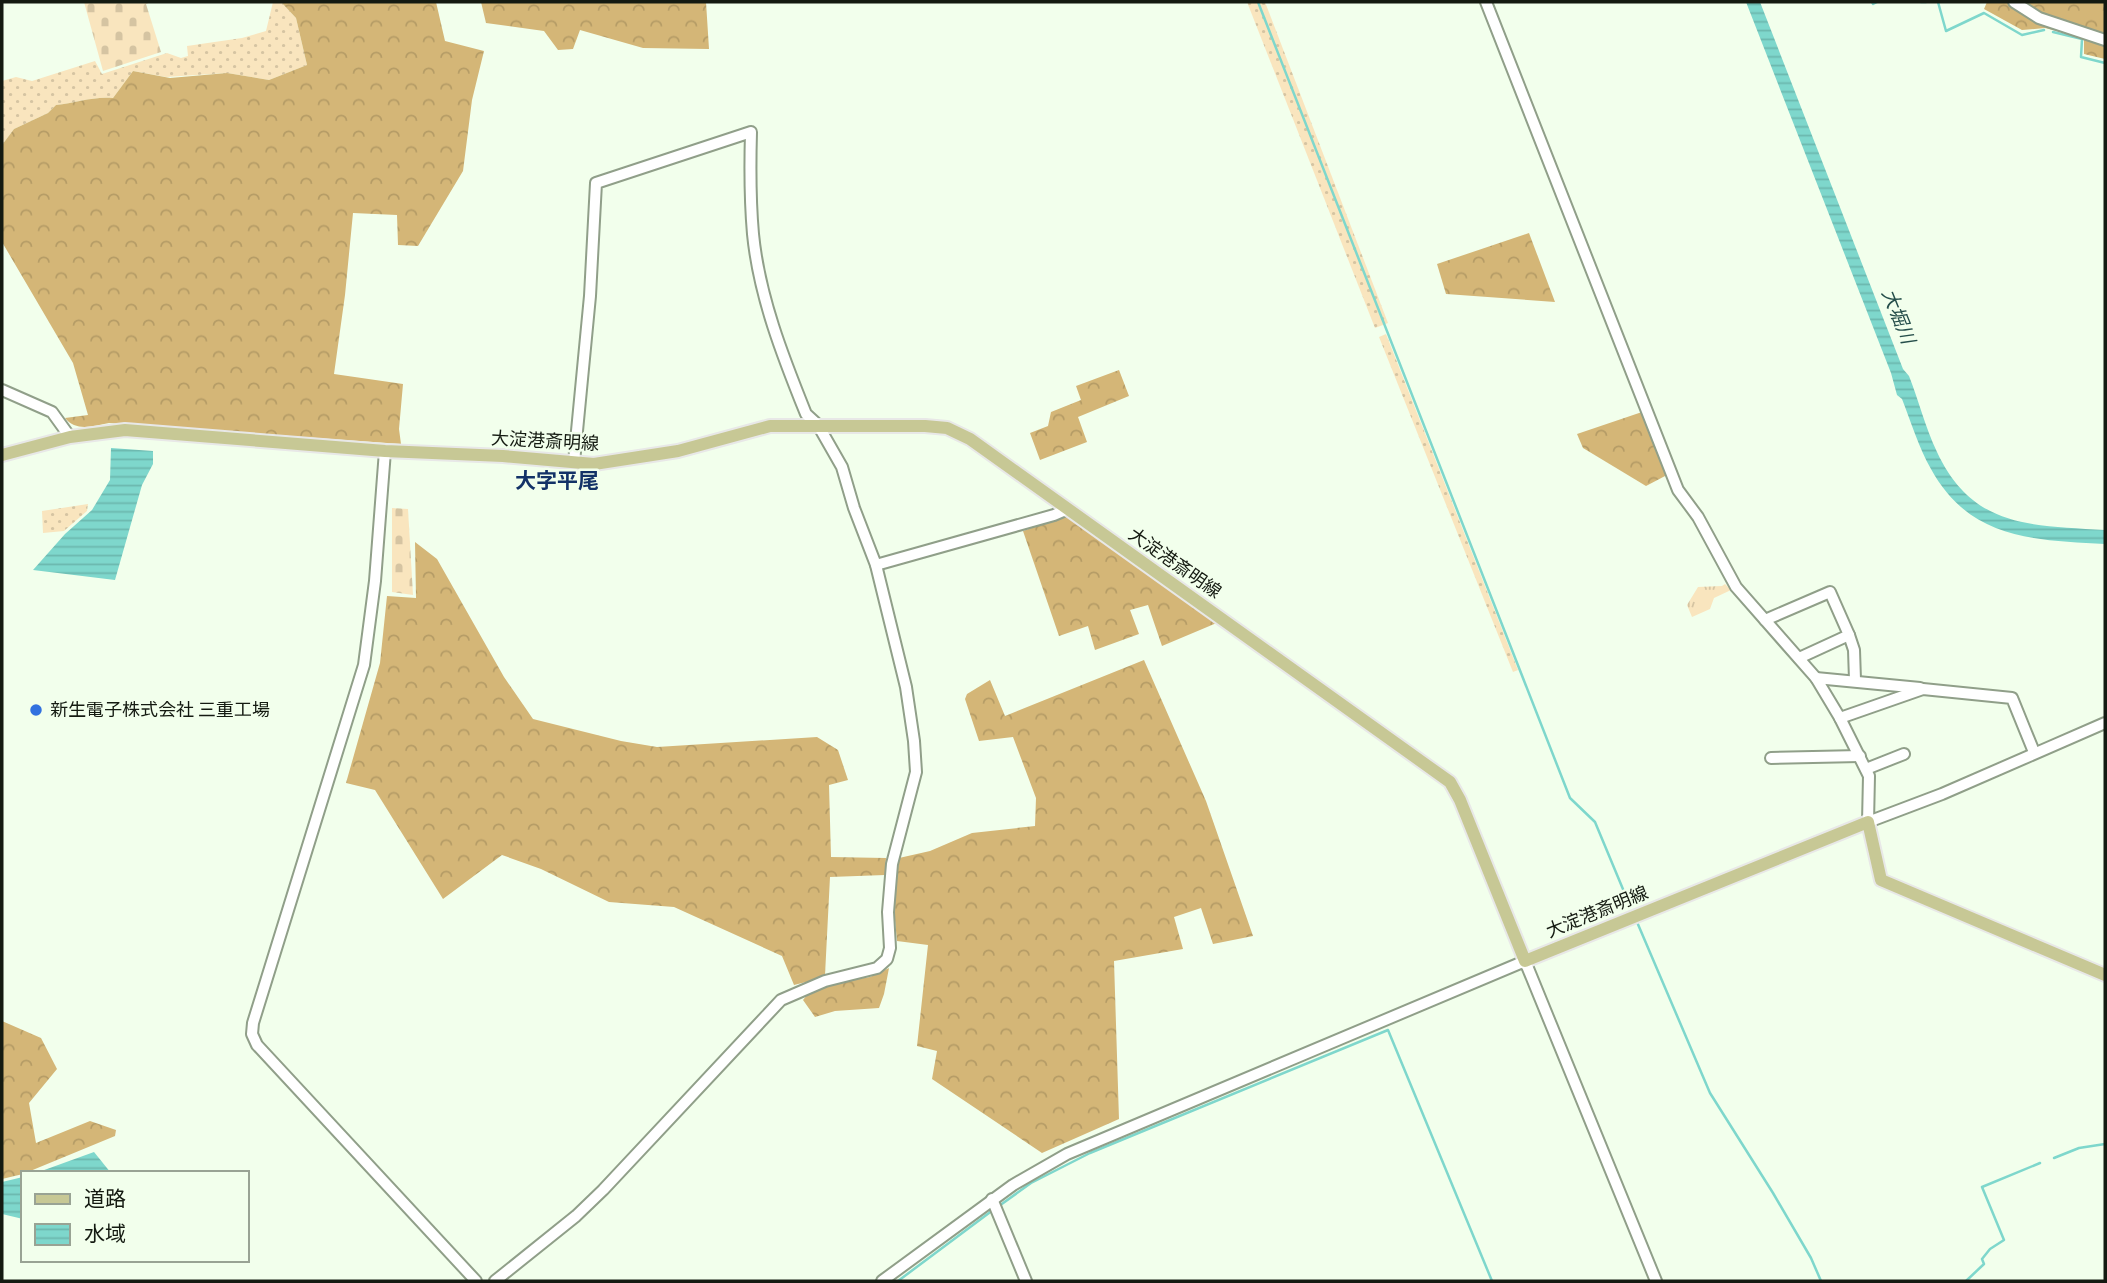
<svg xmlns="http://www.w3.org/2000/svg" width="2107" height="1283" viewBox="0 0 2107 1283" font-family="Georgia,'Noto Sans JP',serif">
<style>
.grass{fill:url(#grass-dots)}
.forest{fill:url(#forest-crowns)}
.cemetery{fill:url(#cemetery-stones)}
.park{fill:url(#park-tufts)}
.water{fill:url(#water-rules)}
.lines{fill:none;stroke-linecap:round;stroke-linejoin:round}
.stream{stroke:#7ed7cc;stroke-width:2.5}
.minor-casing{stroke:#909f89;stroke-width:14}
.major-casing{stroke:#e8e8e7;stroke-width:16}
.minor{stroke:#fff;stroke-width:10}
.major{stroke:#c7c895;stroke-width:12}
.poi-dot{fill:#3271df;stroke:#f2ffec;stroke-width:2.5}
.labels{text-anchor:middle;stroke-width:5;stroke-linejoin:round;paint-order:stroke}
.street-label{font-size:18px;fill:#141a11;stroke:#f2ffec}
.poi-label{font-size:18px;fill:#141a11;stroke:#f2ffec;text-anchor:start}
.water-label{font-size:19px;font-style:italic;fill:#254e4a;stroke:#f2ffec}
.quarter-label{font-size:21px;font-weight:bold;fill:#133267;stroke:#f2ffec}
</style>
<defs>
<pattern id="grass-dots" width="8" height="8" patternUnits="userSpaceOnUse" patternTransform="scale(1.75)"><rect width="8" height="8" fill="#f9e5be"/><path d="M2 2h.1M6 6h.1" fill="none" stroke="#d5c4a2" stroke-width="1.8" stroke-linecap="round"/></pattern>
<pattern id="forest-crowns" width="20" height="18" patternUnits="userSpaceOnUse" patternTransform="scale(1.75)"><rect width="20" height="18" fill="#d4b677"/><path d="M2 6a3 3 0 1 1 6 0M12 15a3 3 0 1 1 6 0" fill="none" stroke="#b59c66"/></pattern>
<pattern id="cemetery-stones" width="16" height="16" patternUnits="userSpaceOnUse" patternTransform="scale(1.75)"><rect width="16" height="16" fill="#f9e5be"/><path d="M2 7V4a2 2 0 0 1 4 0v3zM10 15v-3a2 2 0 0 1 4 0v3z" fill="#d5c4a2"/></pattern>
<pattern id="park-tufts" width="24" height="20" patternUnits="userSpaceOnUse" patternTransform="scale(1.75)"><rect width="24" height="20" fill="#f9e5be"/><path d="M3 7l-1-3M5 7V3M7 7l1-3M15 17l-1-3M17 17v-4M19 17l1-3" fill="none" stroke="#d5c4a2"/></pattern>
<pattern id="water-rules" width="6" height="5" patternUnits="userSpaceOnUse" patternTransform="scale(1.75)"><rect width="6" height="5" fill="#7ed7cc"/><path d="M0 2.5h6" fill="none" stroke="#6cb8ae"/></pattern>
</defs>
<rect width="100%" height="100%" fill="#f2ffec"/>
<!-- grass -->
<g class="grass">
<path d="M273,2H281L296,18L307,65L269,80L227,73L166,77L133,71L113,98C94,96 75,103 56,105L48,113L14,129L2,145V81L16,77L32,81L95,61L102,74L167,53L181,58L188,56L187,46L242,38L266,31Z"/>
<path d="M1247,2H1265L1388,323L1375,328Z"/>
<path d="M1386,334L1518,670L1513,672L1379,337Z"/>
<path d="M88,504L87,511L64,531L43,533L42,511Z"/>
</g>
<!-- forest -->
<g class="forest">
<path d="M281,2H436L445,41L484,51L472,100L463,171L418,246L398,245L397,215L353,213L345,295L334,374L403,384L399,429L401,444L109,423C93,426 76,432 65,418L88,415L73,363L2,242V145L14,129L48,113L56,105C75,103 94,96 113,98L133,71L170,78L227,73L269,80L307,65L296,18Z"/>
<path d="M481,2H706L709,49L643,48L580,30L573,49L558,50L544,31L486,23Z"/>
<path d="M1987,2H2007L2014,6L2015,2H2105V59L2084,54V38L2045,28L2022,30L1984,9Z"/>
<path d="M1529,233L1555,302L1446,294L1437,264Z"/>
<path d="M1119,370L1129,396L1078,417L1087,442L1040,460L1030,433L1048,426L1051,412L1081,400L1076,386Z"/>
<path d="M1642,412L1667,475L1646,486L1583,448L1577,434Z"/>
<path d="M1068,515L1219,622L1162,646L1148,605L1130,610L1139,634L1095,650L1088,626L1059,636L1023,531Z"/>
<path d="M415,542L437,559L504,677L533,719L621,741L657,747L817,737L838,750L848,780L829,785L831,857L886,858L885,875L830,877L825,975L831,983L870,977L889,968L884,994L879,1008L835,1011L815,1017L803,1000L812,989L806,982L794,985L782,956L674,907L609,902L541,869L502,855L443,899L375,790L346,783L380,663L387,596L416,598Z"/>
<path d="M1144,660L1206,801L1253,936L1213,944L1201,908L1174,917L1183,949L1114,961L1119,1119L1042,1153L932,1079L937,1051L917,1046L928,945L897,941L894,910L899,858L930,851L972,833L1035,826L1036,798L1013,737L979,741L965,699L967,694L990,680L1005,716Z"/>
<path d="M2,1021L41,1038L57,1069L29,1103L36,1143L90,1121L116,1130L115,1136L23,1174L2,1179Z"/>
</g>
<!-- cemetery -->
<g class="cemetery">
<path d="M84,2H151L146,4L161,52L103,71Z"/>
<path d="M392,508L408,509L413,595L392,592Z"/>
</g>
<!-- park -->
<path class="park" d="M1725,584L1731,590L1714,598L1710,609L1692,617L1687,605L1698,587L1722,586Z"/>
<!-- water -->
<g class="water">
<path d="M1746,2H1760L1903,369L1909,376C1919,401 1925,427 1937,452C1973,529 2032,525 2105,530V544C2034,540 1970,540 1931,469C1919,448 1911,422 1902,399L1897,395L1891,373Z"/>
<path d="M111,448L153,451V464L142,485L115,580L33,570L65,534L92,510L110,480Z"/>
<path d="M94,1152L111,1173H36Z"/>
<path d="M23,1177V1219L2,1214V1182Z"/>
</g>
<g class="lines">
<!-- stream -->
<g class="stream">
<path d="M1258,2L1570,798L1595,822L1630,906"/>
<path d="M1872,2L1873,4L1877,2"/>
<path d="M1921,2H1926"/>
<path d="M1938,2L1946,31L1984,13L2022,35L2044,30"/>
<path d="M2053,32L2082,39L2081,57L2105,63"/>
<path d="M1637,922L1710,1093L1773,1193L1811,1258L1821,1281"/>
<path d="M2054,1158L2079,1148L2105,1144"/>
<path d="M999,1206L1031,1183L1090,1153L1388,1030L1492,1281"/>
<path d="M898,1281L993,1210"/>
<path d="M1966,1281L1984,1264L1982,1259L1990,1249L2004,1240L1982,1187L2040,1163"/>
</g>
<defs>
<g id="minor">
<path d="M1486,2L1678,490L1698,517L1736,587L1816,678L1840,718L1869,776L1868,822L1942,794L2105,723"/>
<path d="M2014,2L2039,18L2105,40"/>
<path d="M2,390L52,412L70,437"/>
<path d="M385,451L375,581L364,665L253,1023L252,1034L257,1045L476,1281"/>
<path d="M876,565L1054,515L1068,509"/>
<path d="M1765,620L1830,592L1849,635L1799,658"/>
<path d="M1849,635L1854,650L1855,680"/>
<path d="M1816,678L1920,688"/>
<path d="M1840,718L1923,689L2012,698L2034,752"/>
<path d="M1771,758L1860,756"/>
<path d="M1866,769L1904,754"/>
<path d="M992,1199L1026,1281"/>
<path d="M495,1281L576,1216L603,1190L781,1000L825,981L877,968L887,959L890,948L888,912L892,864L916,772L914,741L906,687L876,565L854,508L842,467L818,425L806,414C783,357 759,296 753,234C750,200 750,166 751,132L596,183L590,296L574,462"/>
<path d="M882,1281L1013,1185L1067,1154L1525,961L1656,1281"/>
</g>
<path id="major" d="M2,455L70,437L125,430L385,451L503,456L594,464L678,451L770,426H925L947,428L970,439L1450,782L1460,800L1525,961L1868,822L1881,880L2105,975"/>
</defs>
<!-- minor casing -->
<use href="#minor" class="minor-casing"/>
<!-- major casing -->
<use href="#major" class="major-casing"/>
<!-- minor -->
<use href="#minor" class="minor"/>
<!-- major -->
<use href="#major" class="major"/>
</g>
<!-- markers -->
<circle class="poi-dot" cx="36" cy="710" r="7"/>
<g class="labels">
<!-- street labels -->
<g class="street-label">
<text transform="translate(545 441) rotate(3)" y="6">大淀港斎明線</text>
<text transform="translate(1175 563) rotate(35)" y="6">大淀港斎明線</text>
<text transform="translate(1597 912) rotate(-22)" y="6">大淀港斎明線</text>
</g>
<!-- poi labels -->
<g class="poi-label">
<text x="50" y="716">新生電子株式会社 三重工場</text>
</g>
<!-- water labels -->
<g class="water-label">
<text transform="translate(1899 316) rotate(68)" y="7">大堀川</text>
</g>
<!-- quarter labels -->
<g class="quarter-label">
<text x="557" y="488">大字平尾</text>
</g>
</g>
<!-- border -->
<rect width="2107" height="1283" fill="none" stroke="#141a11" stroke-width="7"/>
<!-- legend -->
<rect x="21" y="1171" width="228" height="91" fill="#f2ffec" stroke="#99a394" stroke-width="2"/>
<rect x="35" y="1194" width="35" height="10" fill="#c7c895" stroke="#99a394" stroke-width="2"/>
<text x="84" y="1206" font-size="21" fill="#141a11">道路</text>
<rect x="35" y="1224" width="35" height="21" fill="url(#water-rules)" stroke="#99a394" stroke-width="2"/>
<text x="84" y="1241" font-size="21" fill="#141a11">水域</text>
</svg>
